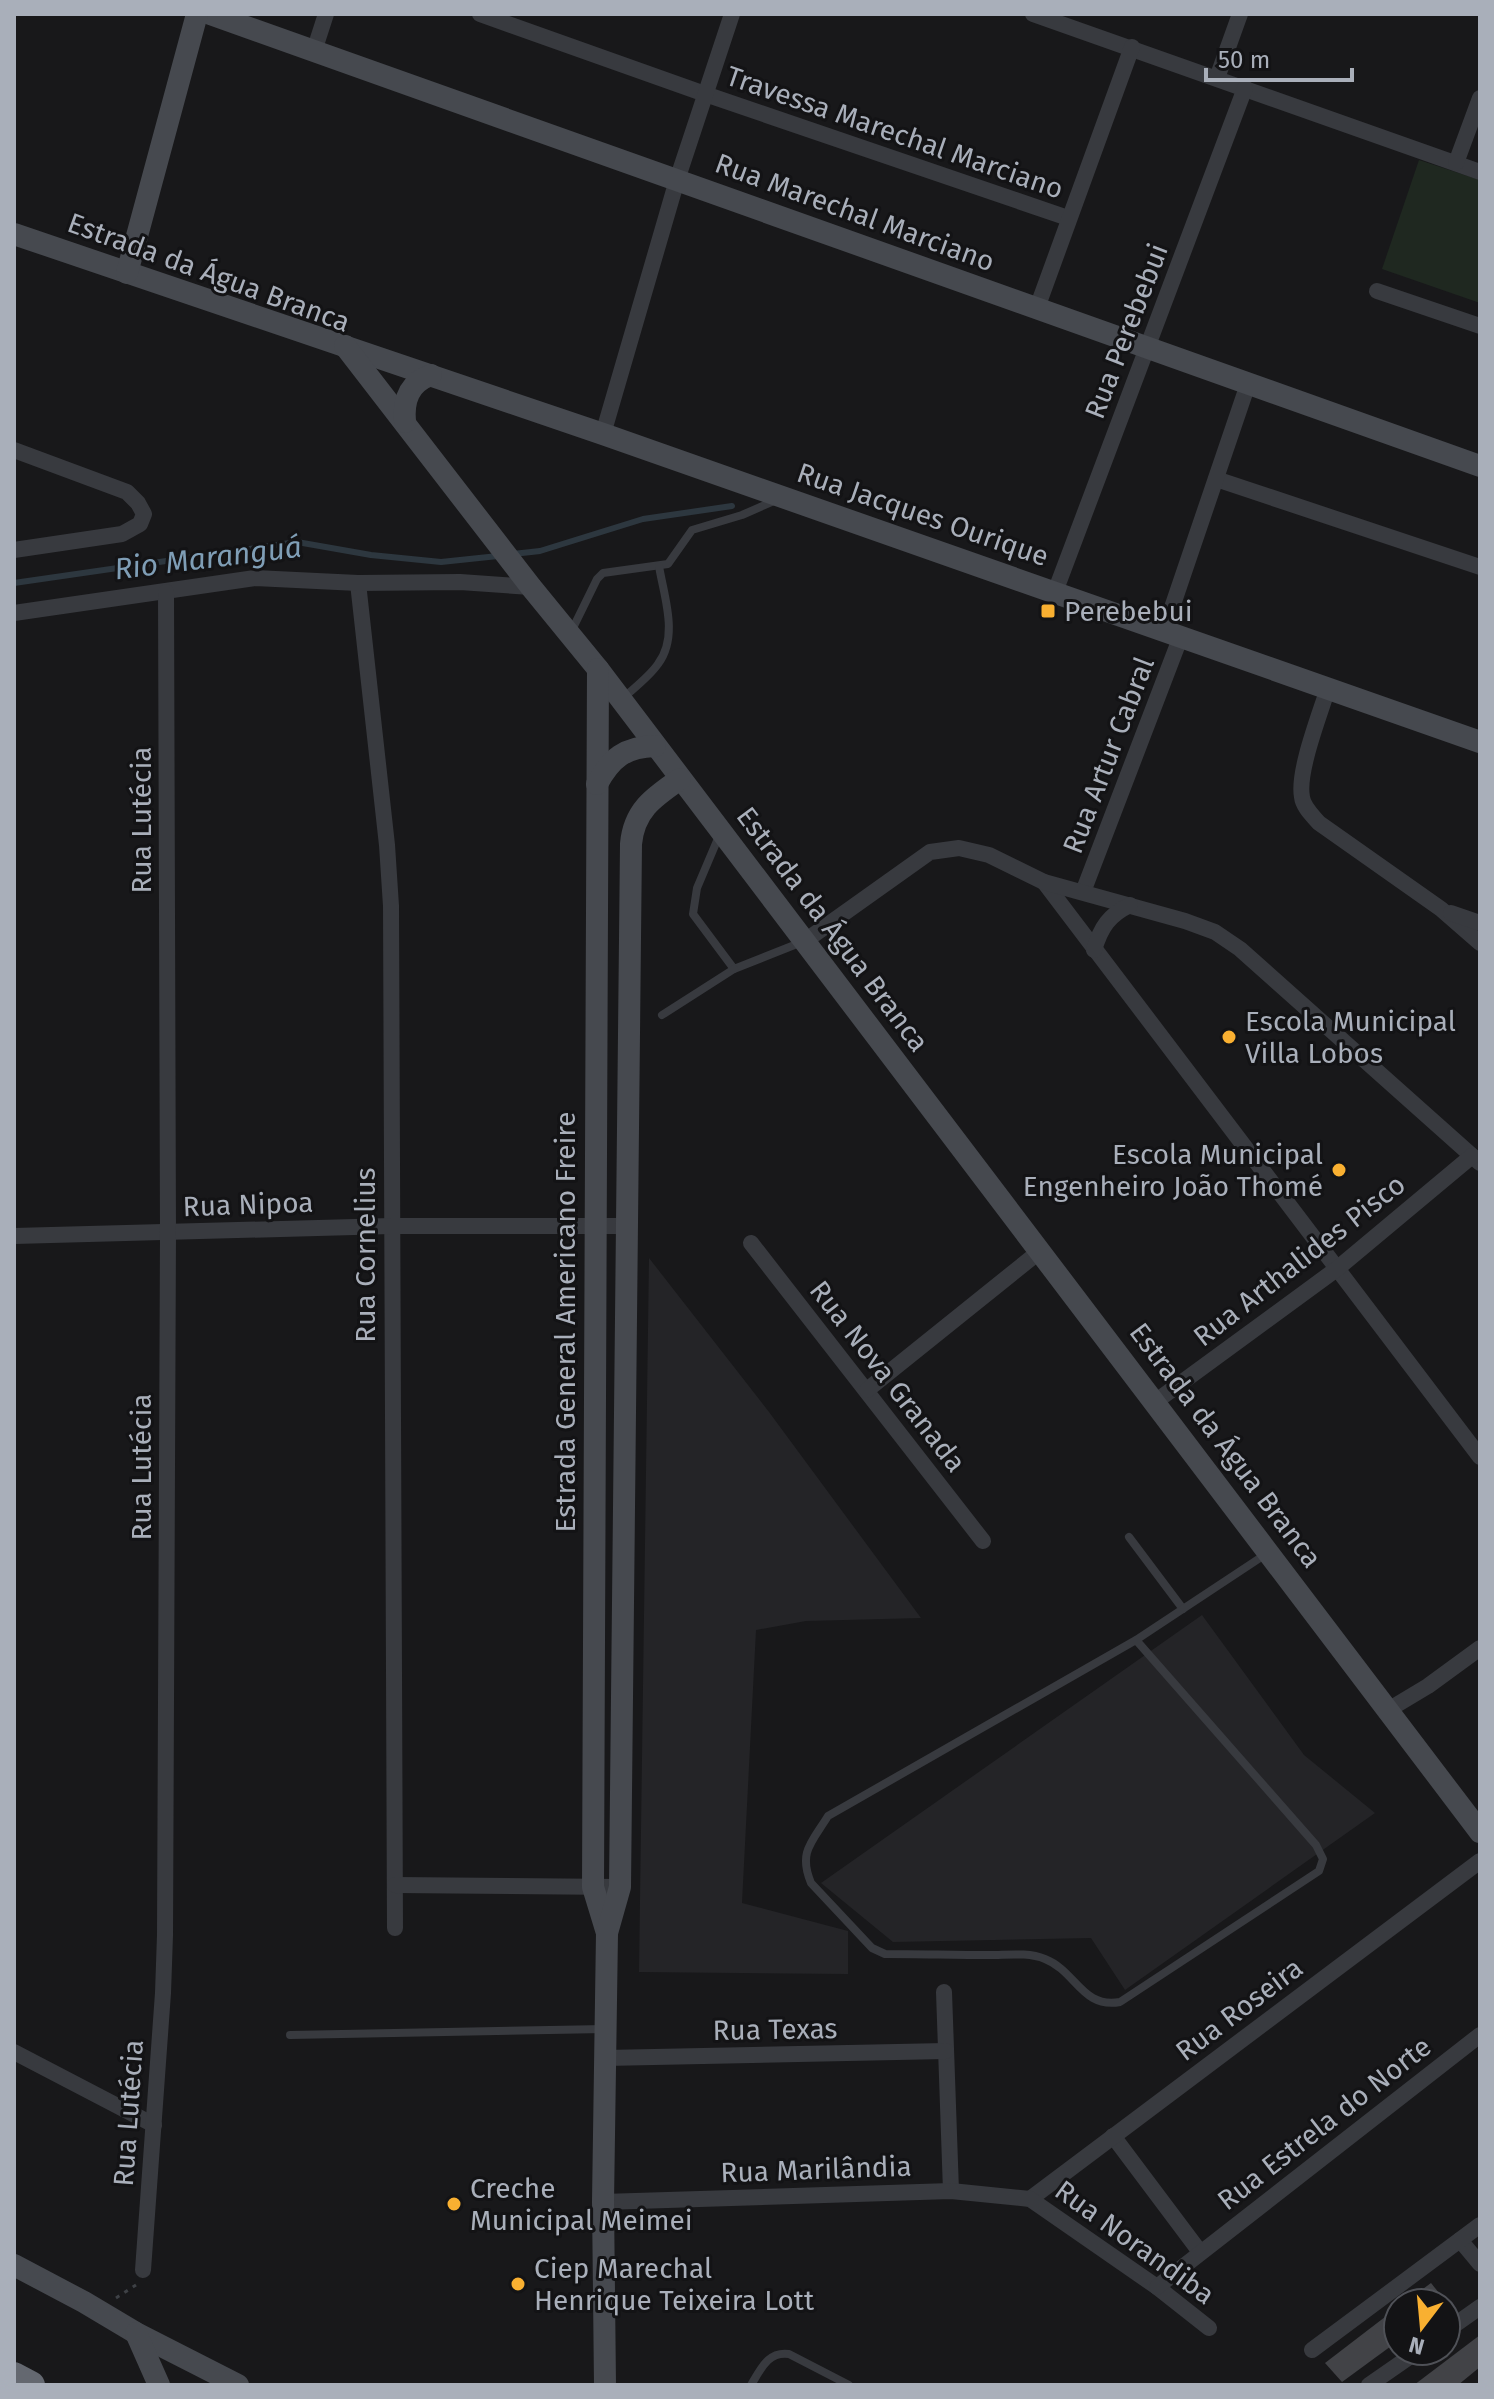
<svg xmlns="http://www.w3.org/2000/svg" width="1494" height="2399" viewBox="0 0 1494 2399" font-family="'Fira Sans',sans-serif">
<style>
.built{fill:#242427}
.green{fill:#1f2820}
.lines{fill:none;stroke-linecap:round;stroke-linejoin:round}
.stream{stroke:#2d373f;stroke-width:6}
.building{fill:#424347}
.path{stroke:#3e4146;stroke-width:3;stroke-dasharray:4 6;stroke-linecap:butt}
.lane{stroke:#383a3f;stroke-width:8}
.street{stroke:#383a3f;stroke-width:16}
.secondary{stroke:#46494f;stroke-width:22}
.highway{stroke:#646870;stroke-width:28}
.poi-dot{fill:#f9b031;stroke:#131315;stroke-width:3}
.labels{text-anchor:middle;stroke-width:6;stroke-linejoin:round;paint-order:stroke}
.street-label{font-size:28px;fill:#a9afba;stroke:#131315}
.poi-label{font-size:28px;fill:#a9afba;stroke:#131315;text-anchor:start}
.water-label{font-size:30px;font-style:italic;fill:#7f9eb6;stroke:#131315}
</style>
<rect width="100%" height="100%" fill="#18181a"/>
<!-- built -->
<g class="built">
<path d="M649,1258L769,1412L921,1618L806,1621L756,1630L742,1903L848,1931V1974L639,1972Z"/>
<path d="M1202,1615L1304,1755L1375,1813L1125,1990L1091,1938L893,1942L821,1883Z"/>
</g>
<!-- green -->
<path class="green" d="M1419,160L1480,180V303L1382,269Z"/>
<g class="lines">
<!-- stream -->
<g class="stream">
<path d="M513,554L540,551L643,519L732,506"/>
<path d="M14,583L297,542L371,555L441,562L498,556"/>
</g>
</g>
<!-- building -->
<g class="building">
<path d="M1431,2283L1447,2303H1404Z"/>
<path d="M1398,2307V2341L1342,2382L1325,2363Z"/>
<path d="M1480,2335V2367L1458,2385H1414Z"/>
</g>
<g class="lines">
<!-- path -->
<path class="path" d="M116,2298L136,2285"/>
<!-- lane -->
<g class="lane">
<path d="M572,630L597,579L603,573L668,564L692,530L742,515L776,500"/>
<path d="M622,699C634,688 649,677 658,664C679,636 664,597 659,566"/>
<path d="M719,836L697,888L693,914L734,969L802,942"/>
<path d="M662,1015L734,969"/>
<path d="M1129,1537L1183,1609"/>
<path d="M1136,1640L1316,1845L1323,1859L1319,1871L1120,2002C1082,2009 1076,1971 1045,1959C1028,1952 1007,1955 990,1955C955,1955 920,1954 885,1954L872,1948L811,1883C798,1852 812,1842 828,1816L1136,1640L1266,1554"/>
<path d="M290,2035L605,2029"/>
<path d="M751,2385C761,2369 768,2351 789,2354L849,2385"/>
</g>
<!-- street -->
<g class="street">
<path d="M480,14L705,94L1068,218"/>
<path d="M1033,14L1480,172"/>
<path d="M314,51L326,14"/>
<path d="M1217,78L1240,14"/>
<path d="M1456,163L1480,98"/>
<path d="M1377,291L1480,326"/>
<path d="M1037,308L1132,47"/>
<path d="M603,434L677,180L732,14"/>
<path d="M14,450L127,492L138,503L144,514L140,524L122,534L14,550"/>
<path d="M1216,479L1480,567"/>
<path d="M358,583L387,845L391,906L395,1928"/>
<path d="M1055,592L1245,88"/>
<path d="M14,613L255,578L358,583L460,582L531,587"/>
<path d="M1164,631L1248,384"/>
<path d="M1328,688C1320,714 1297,772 1302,797C1303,807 1313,816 1319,823L1441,909L1480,943"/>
<path d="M1044,882L1480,1457"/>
<path d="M1083,892L1181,636"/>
<path d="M1451,913L1480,923"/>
<path d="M805,941L930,852L959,848L989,855L1044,882L1185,921L1215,932L1240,949L1480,1163"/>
<path d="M1094,950C1101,927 1109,915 1130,905"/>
<path d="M14,1236L391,1226H628"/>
<path d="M751,1243L983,1541"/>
<path d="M867,1390L1040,1251"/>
<path d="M1155,1402L1338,1268L1472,1156"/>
<path d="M1388,1710L1428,1686L1480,1648"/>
<path d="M395,1885L620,1887"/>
<path d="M944,1992L951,2191"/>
<path d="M14,2052L154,2125"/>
<path d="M605,2058L946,2051"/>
<path d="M1113,2136L1200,2252"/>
<path d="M1030,2199L1480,1861"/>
<path d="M603,2202L951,2191L1030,2199L1157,2287L1209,2328"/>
<path d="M1460,2240L1480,2264"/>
<path d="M143,2270L163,1993L165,1935L168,1233L166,592"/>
<path d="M1157,2287L1480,2035"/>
<path d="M1446,2331L1480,2307"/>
<path d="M1312,2350L1480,2225"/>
<path d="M1369,2385L1418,2351"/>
</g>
<!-- secondary -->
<g class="secondary">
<path d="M210,14L1480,466"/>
<path d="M14,234L603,434L1480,742"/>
<path d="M127,273L197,14"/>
<path d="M345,346L531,587L598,669L1480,1832"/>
<path d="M405,422C403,400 409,383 431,375"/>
<path d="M598,669L593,1887L607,1933"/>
<path d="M597,784C611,758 625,747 655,746"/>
<path d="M14,2265L84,2302L136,2333L238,2385"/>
<path d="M136,2333L159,2385"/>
<path d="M605,2385L603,2202L607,1933L620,1887L631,844C634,810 654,797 680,779"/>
</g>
<!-- highway -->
<path class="highway" d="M14,2376L31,2385"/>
</g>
<!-- markers -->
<g class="poi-dot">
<rect x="1040" y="603" width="16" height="16" rx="4"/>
<circle cx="1229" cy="1037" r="8"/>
<circle cx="1339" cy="1170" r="8"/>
<circle cx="454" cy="2204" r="8"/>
<circle cx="518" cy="2284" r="8"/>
</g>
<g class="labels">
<!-- street labels -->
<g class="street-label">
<text transform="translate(895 132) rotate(19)" y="10">Travessa Marechal Marciano</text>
<text transform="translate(855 212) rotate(20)" y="10">Rua Marechal Marciano</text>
<text transform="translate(209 272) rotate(20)" y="10">Estrada da Água Branca</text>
<text transform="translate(1126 331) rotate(-69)" y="10">Rua Perebebui</text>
<text transform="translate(923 514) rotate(19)" y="10">Rua Jacques Ourique</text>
<text transform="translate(1108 755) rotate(-69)" y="10">Rua Artur Cabral</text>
<text transform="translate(141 820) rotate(-90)" y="10">Rua Lutécia</text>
<text transform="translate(833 929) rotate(53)" y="10">Estrada da Água Branca</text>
<text transform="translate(248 1204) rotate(-2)" y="10">Rua Nipoa</text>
<text transform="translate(365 1255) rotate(-90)" y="10">Rua Cornelius</text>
<text transform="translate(1299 1260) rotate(-38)" y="10">Rua Arthalides Pisco</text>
<text transform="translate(565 1322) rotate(-90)" y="10">Estrada General Americano Freire</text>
<text transform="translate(888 1376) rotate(52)" y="10">Rua Nova Granada</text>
<text transform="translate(1226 1445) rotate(53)" y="10">Estrada da Água Branca</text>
<text transform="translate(141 1467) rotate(-90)" y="10">Rua Lutécia</text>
<text transform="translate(1239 2009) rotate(-37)" y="10">Rua Roseira</text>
<text transform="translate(775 2029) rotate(-1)" y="10">Rua Texas</text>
<text transform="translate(128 2113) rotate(-86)" y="10">Rua Lutécia</text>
<text transform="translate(1324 2123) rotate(-38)" y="10">Rua Estrela do Norte</text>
<text transform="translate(816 2169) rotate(-2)" y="10">Rua Marilândia</text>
<text transform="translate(1135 2242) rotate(36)" y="10">Rua Norandiba</text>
</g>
<!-- poi labels -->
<g class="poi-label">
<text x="1064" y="621">Perebebui</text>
<text x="1245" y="1031">Escola Municipal<tspan x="1245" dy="32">Villa Lobos</tspan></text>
<text x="1323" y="1164" text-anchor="end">Escola Municipal<tspan x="1323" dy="32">Engenheiro João Thomé</tspan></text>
<text x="470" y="2198">Creche<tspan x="470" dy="32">Municipal Meimei</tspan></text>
<text x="534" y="2278">Ciep Marechal<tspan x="534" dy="32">Henrique Teixeira Lott</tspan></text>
</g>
<!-- water labels -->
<g class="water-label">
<text transform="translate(208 558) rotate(-7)" y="10">Rio Maranguá</text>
</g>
</g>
<!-- border -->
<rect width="1494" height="2399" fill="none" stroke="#a9afba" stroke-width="32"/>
<!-- north arrow -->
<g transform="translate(1422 2327) rotate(196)"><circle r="38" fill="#131315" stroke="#4f5157" stroke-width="2"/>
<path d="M0-6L14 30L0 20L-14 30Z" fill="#f9b031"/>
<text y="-12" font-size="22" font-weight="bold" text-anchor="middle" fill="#a9afba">N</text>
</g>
<!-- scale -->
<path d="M1206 68v12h146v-12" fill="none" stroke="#a9afba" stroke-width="4"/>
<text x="1218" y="68" font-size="24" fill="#a9afba" stroke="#131315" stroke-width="6" paint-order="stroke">50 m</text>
</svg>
